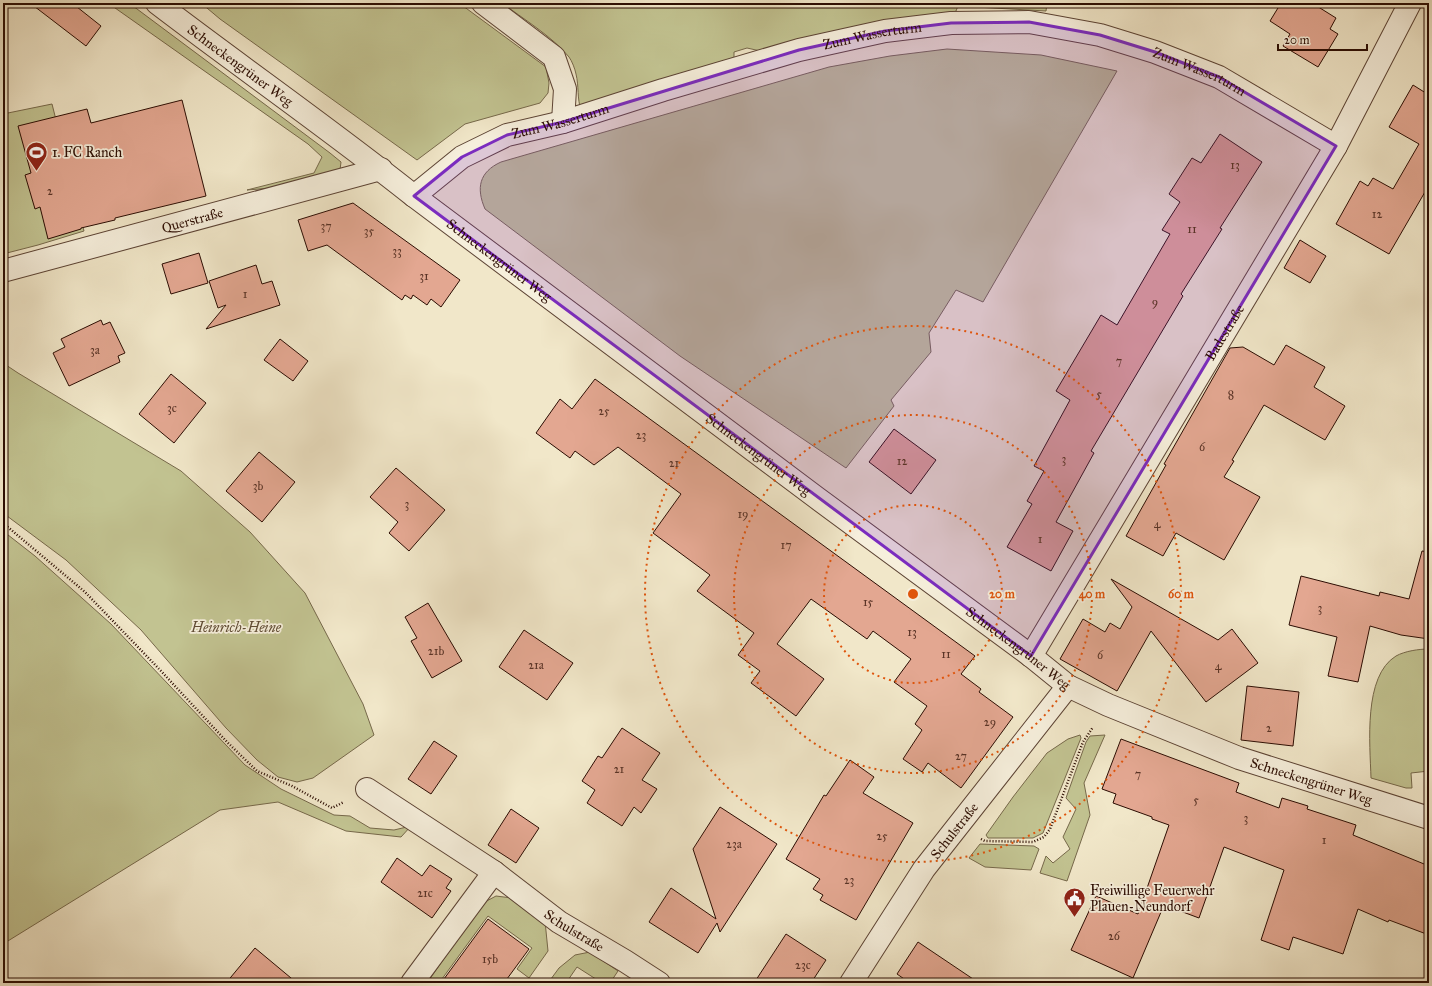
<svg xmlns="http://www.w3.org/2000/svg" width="1432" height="986" viewBox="0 0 1432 986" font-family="'IM FELL Great Primer',serif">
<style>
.green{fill:#c2c391;stroke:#76684a}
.building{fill:#e3a791;stroke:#2b0c02}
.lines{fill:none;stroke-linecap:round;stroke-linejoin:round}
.minor-casing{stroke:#5c4334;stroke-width:24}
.path{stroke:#2b0c02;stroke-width:2.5;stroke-dasharray:1 2;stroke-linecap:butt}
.minor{stroke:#f6efdc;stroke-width:22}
.marked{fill:#7b2cbf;fill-opacity:0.2;stroke:#7b2cbf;stroke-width:3;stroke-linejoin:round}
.ring{fill:none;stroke:#df550c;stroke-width:2;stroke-dasharray:2 4}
.labels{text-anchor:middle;stroke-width:3.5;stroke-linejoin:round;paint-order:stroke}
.number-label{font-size:12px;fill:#593326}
.street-label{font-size:14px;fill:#2b0c02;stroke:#f6efdc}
.poi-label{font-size:14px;fill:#2b0c02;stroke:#f6efdc;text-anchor:start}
.park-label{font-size:14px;font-style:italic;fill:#604c34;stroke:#f6efdc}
.centre{fill:#df550c;stroke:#f6efdc;stroke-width:2}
.ring-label{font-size:12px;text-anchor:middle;font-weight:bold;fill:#df550c;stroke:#f6efdc;stroke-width:3.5;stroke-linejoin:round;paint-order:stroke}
</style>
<rect width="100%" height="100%" fill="#f1e7c9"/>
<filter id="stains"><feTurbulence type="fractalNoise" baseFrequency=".005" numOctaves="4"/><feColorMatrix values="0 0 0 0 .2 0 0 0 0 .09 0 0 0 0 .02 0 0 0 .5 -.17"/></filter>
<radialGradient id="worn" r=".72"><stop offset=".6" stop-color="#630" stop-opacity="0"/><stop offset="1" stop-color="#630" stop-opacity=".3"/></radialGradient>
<!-- green -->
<g class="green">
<path d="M108,3H129L330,153L341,162L340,170L296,186L247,190L314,173L322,157L308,144Z"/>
<path d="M201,3H459L546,67L549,83L548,93L540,103L465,124L417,160L220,19Z"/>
<path d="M502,3H1047L1046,11L958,6L956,11L945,17L765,52L747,48L734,52V58L581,110C577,99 579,86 576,74C575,69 572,61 569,57C553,37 522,18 502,3Z"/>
<path d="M947,49L1041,55L1117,71L983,302L956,290L929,333L931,352L891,400L894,406L846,468L680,356L485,209C476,188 479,172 501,162L829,67L890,56Z"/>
<path d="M52,104L84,231L38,245L3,254V114Z"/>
<path d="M3,363L18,373L181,471L250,532L305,593L363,704L374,735L313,778L297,782L278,777L257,760L226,728L141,630L66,560L3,513Z"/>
<path d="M3,531L35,556L111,624L245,765L281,789L334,815L350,816L370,828L394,830L411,826L401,837L346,831L278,802L220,810L3,944Z"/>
<path d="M1429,649V771L1411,773L1412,788H1406L1371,778C1370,744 1363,676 1396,656C1405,651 1419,649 1429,649Z"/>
<path d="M1080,735L1081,738L1043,833L1033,838H988L986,835L1013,797L1047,753L1068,739Z"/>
<path d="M1105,735L1084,783L1090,815L1067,881L1040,873L1046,856L1053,863L1070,849L1063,837L1076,809L1066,798L1086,742L1090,736Z"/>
<path d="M980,844L1034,846L1039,849L1031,870L985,867L969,858Z"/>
<path d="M496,896L512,898L545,921L548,951L529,978L517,969L532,948L488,916L439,983H427L483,903Z"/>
<path d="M590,952L618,971L610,983H602L577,967L566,983H548L559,968L575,955Z"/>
</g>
<!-- building -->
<g class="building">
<path d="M30,3H72L101,26L86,46Z"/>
<path d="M1281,3H1312L1336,18L1330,29L1338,34L1318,67L1283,46L1290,34L1270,21Z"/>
<path d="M1413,85L1429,95V185L1389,254L1336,224L1360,181L1368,186L1373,178L1393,189L1419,144L1389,127Z"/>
<path d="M182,100L206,196L115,218V220L81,228V229L48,239L40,207L35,209L25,175L31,173L18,126L87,109L91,123Z"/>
<path d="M1220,134L1262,162L1220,228L1222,229L1181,294L1183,296L1091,451L1094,453L1056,522L1073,531L1051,571L1007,547L1032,504L1027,501L1044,471L1034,466L1070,400L1056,391L1101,315L1117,325L1170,234L1162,230L1180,202L1169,194L1192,158L1201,163Z"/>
<path d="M353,203L460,280L441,307L431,299L427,305L413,295L411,299L405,295L402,300L327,245L308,251L298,220Z"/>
<path d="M1300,240L1326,256L1310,283L1284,268Z"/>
<path d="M199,253L208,283L171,294L162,264Z"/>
<path d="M256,265L262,284L272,281L280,305L206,329L226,305L218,308L209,281Z"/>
<path d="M101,320L103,325L110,322L125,353L118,356L120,362L69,386L53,353L65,347L61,339Z"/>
<path d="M280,339L308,361L293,381L264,360Z"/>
<path d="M1286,345L1325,367L1314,387L1345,406L1325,440L1264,405L1232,460L1234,461L1224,477L1260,497L1224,560L1176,533L1163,556L1126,536L1166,465L1164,464L1230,348L1243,347L1274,365Z"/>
<path d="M171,374L206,403L174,443L139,414Z"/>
<path d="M595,379L975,656L961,674L981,689L979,692L1013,717L961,788L928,763L922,772L903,759L922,730L915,724L927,706L894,682L911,659L873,631L867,639L811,599L777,644L824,679L796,716L751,683L760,671L738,655L754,633L697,591L710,575L653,533L681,494L618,447L594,465L575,451L570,458L536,433L560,399L572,409Z"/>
<path d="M894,429L936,460L911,494L869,462Z"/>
<path d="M259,452L295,482L262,522L226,491Z"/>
<path d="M396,468L445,510L409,551L389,533L398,522L370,497Z"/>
<path d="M1422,551L1429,552V639L1401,635L1370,626L1358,682L1328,676L1337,637L1289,625L1301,576L1379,596L1380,592L1409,599Z"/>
<path d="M1111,579L1218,640L1232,629L1258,663L1206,702L1151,631L1117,691L1060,659L1083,619L1105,632L1110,623L1120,629L1132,607Z"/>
<path d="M428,603L462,661L432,678L411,641L417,638L405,617Z"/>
<path d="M524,630L573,663L547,700L499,667Z"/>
<path d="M1247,686L1299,692L1293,746L1241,740Z"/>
<path d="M622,728L660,753L642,780L657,789L641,813L634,807L622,826L587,803L595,790L582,781L598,756L602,758Z"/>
<path d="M1121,739L1239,783L1236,792L1279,808L1282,798L1308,806L1307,809L1356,825L1353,835L1429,866V935L1389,920L1388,922L1358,909L1343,954L1293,937L1289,950L1261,940L1284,870L1224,847L1199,918L1164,905L1133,978L1071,950L1096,896L1138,914L1169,825L1152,819V817L1113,803L1116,794L1102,789Z"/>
<path d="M434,741L457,756L431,794L408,779Z"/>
<path d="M850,760L874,777L863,793L913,823L856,920L820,900L823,895L813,889L820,879L786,859L824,795L826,796Z"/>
<path d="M720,807L777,844L720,932L717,923L698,953L649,922L671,888L716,919L693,849Z"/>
<path d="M511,809L539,828L516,863L488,845Z"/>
<path d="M397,858L422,876L430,865L452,879L446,888L451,891L432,918L381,882Z"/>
<path d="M488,919L529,949L504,983H441Z"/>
<path d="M786,934L826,960L811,983H754Z"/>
<path d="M918,942L979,983H910L897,974Z"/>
<path d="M255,948L297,983H226Z"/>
</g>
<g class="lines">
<defs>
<g id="minor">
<path id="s1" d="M157,3C242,68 330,129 414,196L817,498L1031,656L1068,686L1108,705L1239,758L1429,818"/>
<path d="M483,3L554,57L565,89L563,122"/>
<path id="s2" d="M414,196L462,157L507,135L563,122L663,90L799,50L885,31L951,23L1029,22L1100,35L1155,52L1219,77L1336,146"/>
<path id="s3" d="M3,271L381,169"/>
<path id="s4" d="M1031,656L1336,146L1410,3"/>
<path id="s5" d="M367,789L494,872L559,922L625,961L659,983"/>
<path d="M412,983L494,872"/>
<path id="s6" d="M851,983L924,869L1068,686"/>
</g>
</defs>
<!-- minor casing -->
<use href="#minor" class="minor-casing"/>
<!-- path -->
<g class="path">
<path d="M3,523L85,592L161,671L228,743L257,771L292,786L332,808L344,802"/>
<path d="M981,839L985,841L1033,842L1044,837L1050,829L1083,742L1093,727"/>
</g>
<!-- minor -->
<use href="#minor" class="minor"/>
</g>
<!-- marked area -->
<path class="marked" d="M1029,22L1100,35L1155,52L1219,77L1336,146L1031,656L414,196L462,157L507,135L563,122L799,50L885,31L951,23Z"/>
<!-- distance rings -->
<g class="ring">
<circle cx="913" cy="594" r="89"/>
<circle cx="913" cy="594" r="179"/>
<circle cx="913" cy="594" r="268"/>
</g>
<!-- icons -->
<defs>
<symbol id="stadium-pin" viewBox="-11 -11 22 30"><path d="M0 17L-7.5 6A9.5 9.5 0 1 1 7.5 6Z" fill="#8f2418" stroke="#f6efdc"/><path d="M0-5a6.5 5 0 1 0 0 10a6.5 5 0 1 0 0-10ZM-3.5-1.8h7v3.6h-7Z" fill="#fff"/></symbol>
<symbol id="civic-pin" viewBox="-11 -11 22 30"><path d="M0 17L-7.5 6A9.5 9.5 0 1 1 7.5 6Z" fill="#8f2418" stroke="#f6efdc"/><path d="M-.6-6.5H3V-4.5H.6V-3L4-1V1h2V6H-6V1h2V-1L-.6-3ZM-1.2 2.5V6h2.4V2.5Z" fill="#fff"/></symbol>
</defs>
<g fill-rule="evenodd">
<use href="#stadium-pin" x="24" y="140" width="25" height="34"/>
<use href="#civic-pin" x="1062" y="886" width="25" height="34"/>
</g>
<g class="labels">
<!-- number labels -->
<g class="number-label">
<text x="1235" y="169">13</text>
<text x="50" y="195">2</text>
<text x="1377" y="218">12</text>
<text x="326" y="230">37</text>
<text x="1192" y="233">11</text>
<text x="369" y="235">35</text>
<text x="397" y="255">33</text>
<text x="424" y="280">31</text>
<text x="245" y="298">1</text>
<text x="1155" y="306">9</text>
<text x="95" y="354">3a</text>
<text x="1119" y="365">7</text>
<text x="1099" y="398">5</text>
<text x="1231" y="399">8</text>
<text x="172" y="412">3c</text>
<text x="604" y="415">25</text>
<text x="641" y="439">23</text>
<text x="1202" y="451">6</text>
<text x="1064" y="463">3</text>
<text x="902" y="465">12</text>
<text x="674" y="467">21</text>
<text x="258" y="490">3b</text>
<text x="407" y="508">3</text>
<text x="743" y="518">19</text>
<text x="1157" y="528">4</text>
<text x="1040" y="543">1</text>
<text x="786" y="549">17</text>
<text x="868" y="606">15</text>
<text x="1320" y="612">3</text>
<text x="912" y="636">13</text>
<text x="436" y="655">21b</text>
<text x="946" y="658">11</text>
<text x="1100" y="659">6</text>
<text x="536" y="669">21a</text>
<text x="1218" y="670">4</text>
<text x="990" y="726">29</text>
<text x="1269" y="732">2</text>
<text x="961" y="760">27</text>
<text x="619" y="773">21</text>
<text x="1138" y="778">7</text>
<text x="1196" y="804">5</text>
<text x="1246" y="822">3</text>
<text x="882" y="840">25</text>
<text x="1324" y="844">1</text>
<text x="734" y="848">23a</text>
<text x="849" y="884">23</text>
<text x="425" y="897">21c</text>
<text x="1114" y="940">26</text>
<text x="490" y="963">15b</text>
<text x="803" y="969">23c</text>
</g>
<!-- street labels -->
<g class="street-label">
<text dy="5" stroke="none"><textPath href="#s2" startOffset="491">Zum Wasserturm</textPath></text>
<text dy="5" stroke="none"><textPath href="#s1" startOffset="104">Schneckengrüner Weg</textPath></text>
<text dy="5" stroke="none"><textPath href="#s2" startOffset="827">Zum Wasserturm</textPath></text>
<text dy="5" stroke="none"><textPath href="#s2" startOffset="167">Zum Wasserturm</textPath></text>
<text dy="5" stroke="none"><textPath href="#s3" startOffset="196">Querstraße</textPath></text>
<text dy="5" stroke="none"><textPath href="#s1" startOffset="428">Schneckengrüner Weg</textPath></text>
<text dy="5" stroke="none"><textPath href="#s4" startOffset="377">Badestraße</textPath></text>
<text dy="5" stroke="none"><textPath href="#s1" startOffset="752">Schneckengrüner Weg</textPath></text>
<text dy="5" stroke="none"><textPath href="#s1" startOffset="1076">Schneckengrüner Weg</textPath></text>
<text dy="5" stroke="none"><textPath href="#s1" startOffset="1400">Schneckengrüner Weg</textPath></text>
<text dy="5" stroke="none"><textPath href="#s6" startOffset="184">Schulstraße</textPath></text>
<text dy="5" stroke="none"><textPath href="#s5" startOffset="251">Schulstraße</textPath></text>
</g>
<!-- poi labels -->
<g class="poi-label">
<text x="52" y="157">1. FC Ranch</text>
<text x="1090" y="895">Freiwillige Feuerwehr<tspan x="1090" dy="16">Plauen-Neundorf</tspan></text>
</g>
<!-- park labels -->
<g class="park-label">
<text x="236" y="632">Heinrich-Heine</text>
</g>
</g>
<circle cx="913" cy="594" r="6" class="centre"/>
<g class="ring-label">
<text x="1002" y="598">20 m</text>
<text x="1092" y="598">40 m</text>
<text x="1181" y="598">60 m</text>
</g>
<!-- margin -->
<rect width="1432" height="986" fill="none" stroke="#f1e7c9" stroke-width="16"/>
<rect x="4" y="4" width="1424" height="978" fill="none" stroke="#2b0c02" stroke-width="2"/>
<rect x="8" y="8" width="1416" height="970" fill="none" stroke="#2b0c02"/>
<!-- scale -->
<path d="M1278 44v6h89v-6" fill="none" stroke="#2b0c02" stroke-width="2"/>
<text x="1284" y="44" font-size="12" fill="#2b0c02" stroke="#f6efdc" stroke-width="3" paint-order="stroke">20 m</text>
<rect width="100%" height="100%" filter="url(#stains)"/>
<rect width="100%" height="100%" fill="url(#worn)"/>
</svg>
